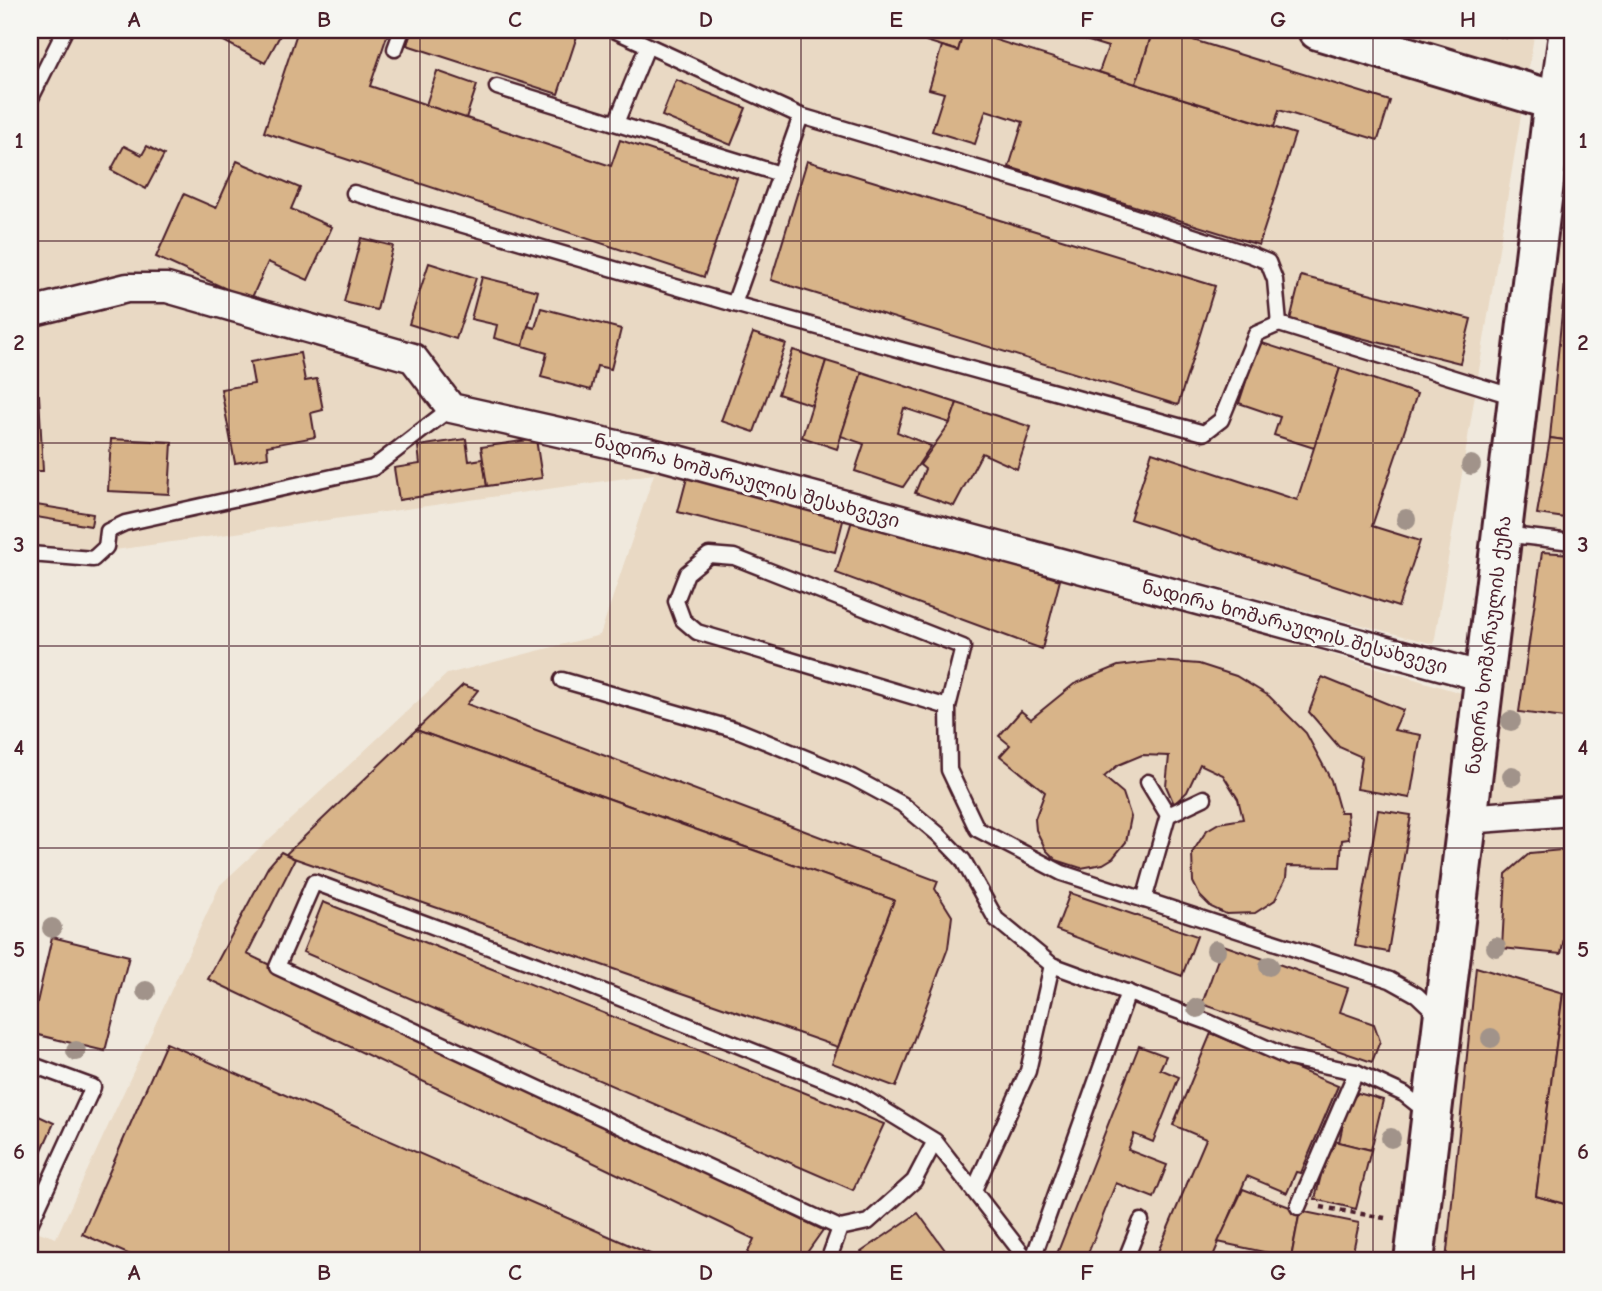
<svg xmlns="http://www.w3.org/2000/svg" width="1602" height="1291" viewBox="0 0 1602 1291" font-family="'Comic Neue','Noto Sans Georgian',sans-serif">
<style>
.built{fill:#e9d9c4}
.building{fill:#d8b489;stroke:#4a1f2b;stroke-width:2}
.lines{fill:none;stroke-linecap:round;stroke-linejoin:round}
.lane-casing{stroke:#4a1f2b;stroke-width:19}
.street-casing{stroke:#4a1f2b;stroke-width:33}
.secondary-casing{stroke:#4a1f2b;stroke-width:44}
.path{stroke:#4a1f2b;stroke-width:4.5;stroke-dasharray:5 5;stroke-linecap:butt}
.lane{stroke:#f6f6f2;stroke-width:14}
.street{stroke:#f6f6f2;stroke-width:28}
.secondary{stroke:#f6f6f2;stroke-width:38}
.tree{fill:#a1938a}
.grid{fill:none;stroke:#4a1f2b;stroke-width:2;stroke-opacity:0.55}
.labels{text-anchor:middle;stroke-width:6;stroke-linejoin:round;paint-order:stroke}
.street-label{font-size:19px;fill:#4a1f2b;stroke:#f6f6f2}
.neatline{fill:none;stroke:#4a1f2b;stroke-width:2.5}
.grid-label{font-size:23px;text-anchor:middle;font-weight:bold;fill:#4a1f2b}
</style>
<rect width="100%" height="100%" fill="#f0e9dd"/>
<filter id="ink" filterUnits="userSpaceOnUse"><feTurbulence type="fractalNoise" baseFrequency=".0143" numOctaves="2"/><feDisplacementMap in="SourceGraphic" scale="14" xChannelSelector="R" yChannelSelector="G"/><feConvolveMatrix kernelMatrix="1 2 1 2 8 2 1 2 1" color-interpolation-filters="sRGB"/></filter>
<g filter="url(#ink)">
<!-- built -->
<path class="built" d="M30,30H1535L1434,644L1075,550L1066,575L1498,704L1543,353L1564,138L1572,141V1261H30V1229L56,1238L220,885L447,674L600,635L654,474L30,562Z"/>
<!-- building -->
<g class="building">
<path d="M203,30H283L265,63Z"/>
<path d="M298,30H389L370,86L611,166L620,140L737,178L704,277L264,132Z"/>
<path d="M412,30H579L558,94L407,45Z"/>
<path d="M891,30H964L958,51Z"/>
<path d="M964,30L1295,134L1259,245L1009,167L1023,122L986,110L975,144L932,131L944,93L929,89L942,46L958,51Z"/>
<path d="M1053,30H1153L1136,84L1099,72L1108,47Z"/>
<path d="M1153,30H1161L1390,101L1378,140L1279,110L1274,127L1136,84Z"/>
<path d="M1475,30H1508L1506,38Z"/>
<path d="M437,71L477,85L466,118L426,105Z"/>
<path d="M676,80L746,108L731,145L662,116Z"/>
<path d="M124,146L142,155L147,146L164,155L146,189L111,170Z"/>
<path d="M237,161L300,188L291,209L332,227L308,280L268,262L249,304L229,295L231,291L156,257L184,194L216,208Z"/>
<path d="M807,161L1215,286L1178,405L771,280Z"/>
<path d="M1572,217V314L1562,312Z"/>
<path d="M361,238L393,246L377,310L344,302Z"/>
<path d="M429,263L476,278L456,339L409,324Z"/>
<path d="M1301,276L1471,319L1460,363L1290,320Z"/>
<path d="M482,277L538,291L523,346L494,338L497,325L471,319Z"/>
<path d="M541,308L621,329L611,369L597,366L591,390L541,377L547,353L523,346L528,326L535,328Z"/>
<path d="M1562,312L1572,314V441L1550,438Z"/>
<path d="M753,333L786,344L754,432L721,421Z"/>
<path d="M1259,342L1340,368L1314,448L1274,435L1280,417L1239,403Z"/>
<path d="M793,350L826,361L812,405L778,394Z"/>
<path d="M300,353L305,381L317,379L323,410L311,413L315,437L267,446L268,457L235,463L221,389L254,384L250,362Z"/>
<path d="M826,361L862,372L837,449L802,437Z"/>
<path d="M1340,368L1417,394L1372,526L1420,541L1398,607L1130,519L1152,452L1297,500Z"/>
<path d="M862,372L957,403L950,423L904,408L897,432L931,446L903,487L855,471L864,444L841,436Z"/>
<path d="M30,395H39L43,471H30Z"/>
<path d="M957,403L1031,427L1017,469L982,453L954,506L915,493L925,469L920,465L950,423Z"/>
<path d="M1550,438L1572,441V519L1537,514Z"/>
<path d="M111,439L172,442L169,494L108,491Z"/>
<path d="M466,439L469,461L483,459L487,486L399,500L394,468L420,464L418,446Z"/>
<path d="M536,439L542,478L487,486L481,447Z"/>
<path d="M688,474L845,513L835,552L678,512Z"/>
<path d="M30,504L93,514L91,526L30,516Z"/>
<path d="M854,514L1060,580L1042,649L836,573Z"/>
<path d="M1542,552L1572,554V719L1519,712Z"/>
<path d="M1158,661L1199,664L1236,676L1269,696L1306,733L1331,780L1340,812H1347L1349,839L1342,840L1340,867L1287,866L1286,878L1275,900L1255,913L1226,914L1211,907L1200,896L1193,882L1192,853L1207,830L1219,823L1243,819L1238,799L1223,775L1200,764L1187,792L1174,804L1166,786L1169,756L1142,755L1118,765L1104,777L1123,793L1131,817L1126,842L1113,858L1103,864L1081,868L1056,860L1046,850L1036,830L1035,819L1045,792L1000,756L1010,745L999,736L1021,711L1031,719L1074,684L1118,666Z"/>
<path d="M1322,677L1403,710L1394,730L1421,735L1410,798L1357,789L1362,757L1339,747L1309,712Z"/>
<path d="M463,685L478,690L467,704L938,881L935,889L952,916L948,948L896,1087L832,1063L894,900L416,730Z"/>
<path d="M416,730L894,900L838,1047L285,855Z"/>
<path d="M1378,810L1411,815L1388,952L1355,946Z"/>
<path d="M1572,849V896L1561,954L1502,948L1506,874L1530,853Z"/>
<path d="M281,852L295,859L247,954L823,1230L801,1261H744L754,1239L208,979L268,867Z"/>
<path d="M1070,893L1197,936L1182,976L1056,930Z"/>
<path d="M323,902L884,1124L853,1190L303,952Z"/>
<path d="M52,937L129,956L105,1051L30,1033Z"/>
<path d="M1223,945L1348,988L1340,1012L1374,1024L1380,1041L1372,1062L1202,1004Z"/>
<path d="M1476,967L1563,993L1536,1196L1572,1206V1261H1446Z"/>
<path d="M1563,993L1572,996V1206L1536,1196Z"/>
<path d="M1211,1033L1338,1086L1301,1173L1296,1172L1287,1193L1247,1176L1211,1261H1154L1206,1139L1173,1125Z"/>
<path d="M166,1043L666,1261H144L82,1234Z"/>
<path d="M1139,1046L1166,1056L1160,1069L1179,1077L1153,1142L1134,1134L1128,1150L1167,1165L1154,1198L1116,1183L1085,1261H1076L1057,1254Z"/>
<path d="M1358,1093L1383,1100L1371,1150L1339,1142L1348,1103Z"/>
<path d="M30,1112L54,1123L30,1177Z"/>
<path d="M1330,1140L1371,1150L1356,1209L1315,1199Z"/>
<path d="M1243,1189L1300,1211L1291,1258L1218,1242Z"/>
<path d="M1300,1211L1359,1223L1351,1261L1291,1258Z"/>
<path d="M918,1213L953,1261H859L861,1252Z"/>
<path d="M1264,1253L1307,1261H1262Z"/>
<path d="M1057,1254L1076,1261H1054Z"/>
</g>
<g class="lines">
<defs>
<g id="lane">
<path d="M614,30L801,116L734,304"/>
<path d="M395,49L402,30"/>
<path d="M497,87L780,174"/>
<path d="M30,100L65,30"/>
<path d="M801,116L1052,190L1251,255L1268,262L1275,280L1279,324L1515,397"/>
<path d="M616,123L647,47"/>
<path d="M354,193L734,304L1204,433L1221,420L1256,334L1279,324"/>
<path d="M1503,534L1572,542"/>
<path d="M30,554L93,559L106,547L108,531L125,523L373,468L451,408"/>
<path d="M562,680L740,731L852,777L902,804L938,834L963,860L996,919L1052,965L1208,1022L1289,1058L1356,1072L1404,1094L1428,1113"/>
<path d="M948,707L697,632L683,620L676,601L687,573L709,555L734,557L963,647L948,707L949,770L977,829L1062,873L1390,980L1417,995L1440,1017"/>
<path d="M1168,815L1204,798"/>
<path d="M1144,900L1168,815L1148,782"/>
<path d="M30,1064L93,1087L30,1224"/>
<path d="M935,1141L914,1181L868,1222L840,1228L277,967L314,882L537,965L853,1091L935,1141L1028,1261"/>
<path d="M974,1190L1028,1071L1052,965"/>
<path d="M1298,1207L1356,1072"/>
<path d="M828,1261L840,1228"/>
<path d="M1032,1261L1128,992"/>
<path d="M1125,1261L1141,1221"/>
</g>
<g id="street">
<path d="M1554,100L1564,30"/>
<path d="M30,312L127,288H167L413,358L451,408L648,452L1484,677"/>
<path d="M1467,819L1572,811"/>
</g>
<g id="secondary">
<path d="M1318,30L1572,106"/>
<path d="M1414,1261L1554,100"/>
</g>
</defs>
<!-- lane casing -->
<use href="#lane" class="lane-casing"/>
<!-- street casing -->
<use href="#street" class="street-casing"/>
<!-- secondary casing -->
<use href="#secondary" class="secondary-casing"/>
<!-- path -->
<path class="path" d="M1321,1207L1385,1218"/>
<!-- lane -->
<use href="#lane" class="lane"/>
<!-- street -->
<use href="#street" class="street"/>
<!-- secondary -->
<use href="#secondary" class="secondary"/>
</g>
<!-- trees -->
<g class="tree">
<circle cx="1471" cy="465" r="10"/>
<circle cx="1406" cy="519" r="10"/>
<circle cx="1511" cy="721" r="10"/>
<circle cx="1512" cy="776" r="10"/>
<circle cx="52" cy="928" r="10"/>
<circle cx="1496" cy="947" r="10"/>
<circle cx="1216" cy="950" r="10"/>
<circle cx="1269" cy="966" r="10"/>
<circle cx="146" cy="991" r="10"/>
<circle cx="1197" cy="1008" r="10"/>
<circle cx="1491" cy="1038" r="10"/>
<circle cx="76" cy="1051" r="10"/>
<circle cx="1391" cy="1138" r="10"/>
</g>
</g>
<!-- grid -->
<path class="grid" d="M229,30V1261M420,30V1261M610,30V1261M801,30V1261M992,30V1261M1182,30V1261M1373,30V1261M30,241H1572M30,443H1572M30,646H1572M30,848H1572M30,1050H1572"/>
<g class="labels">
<!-- street labels -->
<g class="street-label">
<text transform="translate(747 480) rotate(15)" y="7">ნადირა ხოშარაულის შესახვევი</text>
<text transform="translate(1295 626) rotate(15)" y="7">ნადირა ხოშარაულის შესახვევი</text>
<text transform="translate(1488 645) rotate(-83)" y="7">ნადირა ხოშარაულის ქუჩა</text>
</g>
</g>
<!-- margin -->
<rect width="1602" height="1291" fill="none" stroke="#f6f6f2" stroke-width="77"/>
<rect x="38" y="38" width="1526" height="1214" class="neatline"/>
<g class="grid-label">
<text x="134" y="27">A</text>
<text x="324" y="27">B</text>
<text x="515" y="27">C</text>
<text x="706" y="27">D</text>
<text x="896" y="27">E</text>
<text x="1087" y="27">F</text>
<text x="1278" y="27">G</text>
<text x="1468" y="27">H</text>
<text x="19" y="148">1</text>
<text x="1583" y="148">1</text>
<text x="19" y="350">2</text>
<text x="1583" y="350">2</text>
<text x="19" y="552">3</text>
<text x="1583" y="552">3</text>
<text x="19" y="755">4</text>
<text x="1583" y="755">4</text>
<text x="19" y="957">5</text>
<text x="1583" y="957">5</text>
<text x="19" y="1159">6</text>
<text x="1583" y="1159">6</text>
<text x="134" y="1280">A</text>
<text x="324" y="1280">B</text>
<text x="515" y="1280">C</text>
<text x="706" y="1280">D</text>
<text x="896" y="1280">E</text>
<text x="1087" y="1280">F</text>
<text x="1278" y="1280">G</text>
<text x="1468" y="1280">H</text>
</g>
</svg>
